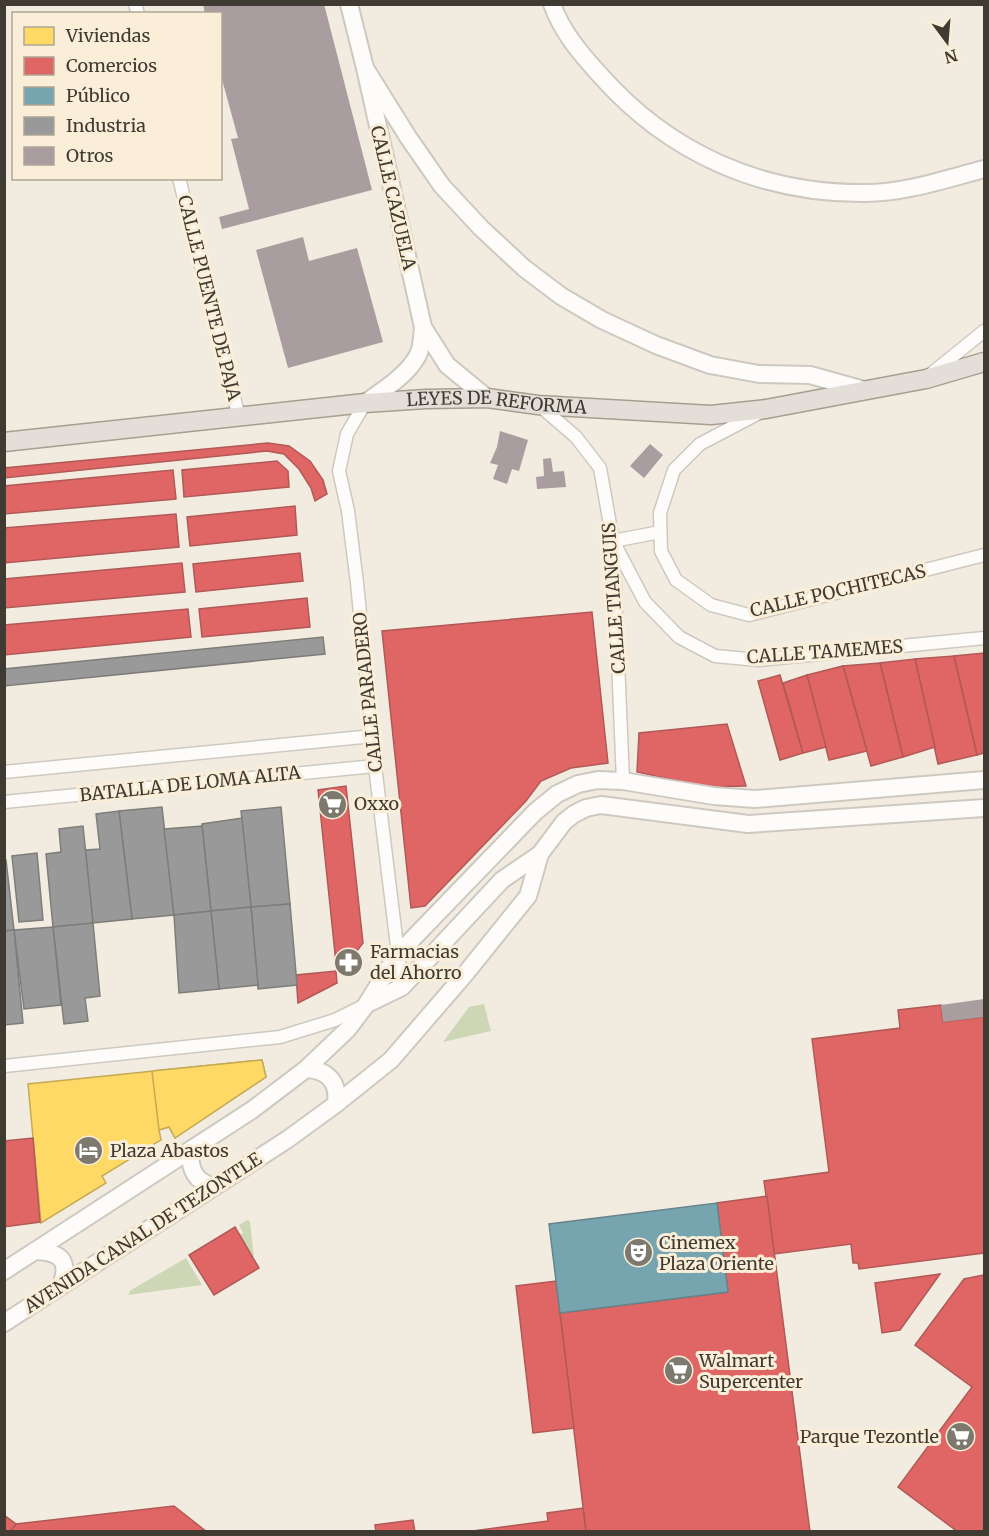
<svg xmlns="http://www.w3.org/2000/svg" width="989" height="1536" viewBox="0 0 989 1536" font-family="Merriweather,serif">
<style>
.green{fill:#ced7b5}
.homes{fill:#ffd966;stroke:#c5aa56;stroke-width:1.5}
.shops{fill:#e06666;stroke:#b05956;stroke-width:1.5}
.public{fill:#76a5af;stroke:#66858a;stroke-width:1.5}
.industry{fill:#999;stroke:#7e7d7a;stroke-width:1.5}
.building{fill:#a99d9f}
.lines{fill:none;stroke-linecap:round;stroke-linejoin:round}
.minor-casing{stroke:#cec9c0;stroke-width:15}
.secondary-casing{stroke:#cec9c0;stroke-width:20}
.primary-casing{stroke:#a69e8f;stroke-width:21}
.minor{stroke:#fdfcfa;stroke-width:12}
.secondary{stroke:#fdfcfa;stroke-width:16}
.primary{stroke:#e3dfd8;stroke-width:18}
.labels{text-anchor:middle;stroke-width:6;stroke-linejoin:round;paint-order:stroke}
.street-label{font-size:18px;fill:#3f3b32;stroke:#faeed8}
.poi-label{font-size:18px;fill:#3f3b32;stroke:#faeed8;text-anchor:start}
</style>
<rect width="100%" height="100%" fill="#f2ece0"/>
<!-- green -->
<g class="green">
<path d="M484,1004L491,1031L443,1042L469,1007Z"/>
<path d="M247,1220L250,1221L254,1258L239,1235L243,1233L239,1225Z"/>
<path d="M186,1258L202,1285L128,1295L131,1290Z"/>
</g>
<!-- homes -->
<g class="homes">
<path d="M262,1060L266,1077L175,1138L169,1127L159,1130L161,1140L102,1176L106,1183L41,1223L28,1084Z"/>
<path d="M262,1060L266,1077L175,1138L169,1127L159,1130L152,1071Z"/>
</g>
<!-- shops -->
<g class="shops">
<path d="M268,443L289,446L310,461L323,480L327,494L315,501L311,488L299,469L284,454L267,451L4,478V468Z"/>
<path d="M277,461L288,471L289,487L184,497L182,470Z"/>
<path d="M173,470L176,499L4,514V486Z"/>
<path d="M295,506L297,535L190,546L187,517Z"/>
<path d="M176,514L179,547L4,563V528Z"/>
<path d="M300,553L303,581L196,592L193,564Z"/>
<path d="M182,563L185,592L4,608V579Z"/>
<path d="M307,598L310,627L202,637L199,609Z"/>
<path d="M188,609L191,637L4,655V625Z"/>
<path d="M592,612L608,763L571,768L541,781L526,801L425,906L411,908L382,631Z"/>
<path d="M984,653V753L977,755L954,656Z"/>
<path d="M954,656L977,755L938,764L915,659Z"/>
<path d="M915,659L935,747L903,757L880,663Z"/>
<path d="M880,663L903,757L871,766L843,666Z"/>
<path d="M843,666L867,751L829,760L807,675Z"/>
<path d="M780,675L803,753L780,760L758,681Z"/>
<path d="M807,675L826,747L803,753L783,683Z"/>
<path d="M727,724L746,786L705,787L637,772L639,733Z"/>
<path d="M346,786L363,943L349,961L336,963L318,790Z"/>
<path d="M336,971L337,983L298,1003L296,975Z"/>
<path d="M941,1005L943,1022L984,1017V1253L859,1269L858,1263H853L851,1244L774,1254L764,1181L829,1172L812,1039L900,1028L898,1010Z"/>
<path d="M33,1138L40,1222L4,1227V1141Z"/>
<path d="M767,1196L810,1532H586L560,1313L728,1292L717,1203Z"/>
<path d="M235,1227L259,1268L214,1295L189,1255Z"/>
<path d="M940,1274L900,1330L882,1333L875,1283Z"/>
<path d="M984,1275V1532H958L898,1487L972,1387L915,1345L964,1279Z"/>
<path d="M556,1281L574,1428L533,1433L516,1286Z"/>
<path d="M174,1506L207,1532H10L16,1524Z"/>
<path d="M583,1508L586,1532H465L548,1521L547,1513Z"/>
<path d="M4,1515L16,1524L10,1532H4Z"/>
<path d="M413,1520L415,1532H376L375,1525Z"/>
</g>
<!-- public -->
<path class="public" d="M717,1203L728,1292L560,1313L549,1224Z"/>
<!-- industry -->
<g class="industry">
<path d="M323,637L325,654L4,686V669Z"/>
<path d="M162,807L174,915L132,919L119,811Z"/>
<path d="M281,807L290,904L251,907L241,811Z"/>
<path d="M119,811L132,919L93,923L85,850L100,849L96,814Z"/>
<path d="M242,818L251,907L211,911L202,824Z"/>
<path d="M83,826L93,923L53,927L46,854L61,852L59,829Z"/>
<path d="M202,826L211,911L174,915L164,829Z"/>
<path d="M37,853L43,920L19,922L12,856Z"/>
<path d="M4,860H6L14,930L4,931Z"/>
<path d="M290,904L297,985L258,989L251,907Z"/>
<path d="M251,907L258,985L219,989L211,911Z"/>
<path d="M211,911L219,989L179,993L174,915Z"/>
<path d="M93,923L100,996L85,998L88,1021L64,1024L53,927Z"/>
<path d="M53,927L61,1005L24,1009L14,930Z"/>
<path d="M14,930L23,1023L4,1025V931Z"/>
</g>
<!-- building -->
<g class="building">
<path d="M203,4H324L372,190L222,229L219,217L249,209L231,139L238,138L220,72V14H205Z"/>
<path d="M303,237L309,261L357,248L383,342L288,368L256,250Z"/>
<path d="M500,431L528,440L519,471L512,469L507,484L493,479L498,465L490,463L497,447Z"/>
<path d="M650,444L663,455L644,478L630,466Z"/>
<path d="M551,458L553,472L564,471L566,487L537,489L536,477L544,476L543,459Z"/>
<path d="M984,999V1017L943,1022L941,1005Z"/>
</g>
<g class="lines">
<defs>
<g id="minor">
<path d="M135,4L138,14"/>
<path d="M179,178L239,417"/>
<path d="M931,374L984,331"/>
<path d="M365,403L347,434L339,471L348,511L357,583L375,766L402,987"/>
<path d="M539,405L576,437L600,468L613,541L623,781"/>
<path d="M759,413L700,444L674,470L660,513L661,551L676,580L711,605L749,615L984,555"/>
<path d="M660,532L613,541L645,602L679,637L715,656L758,660L984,638"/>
<path d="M4,772L373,736"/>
<path d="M4,802L375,766"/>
<path d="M4,1066L280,1037L335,1020L365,1005"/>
</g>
<g id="secondary">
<path d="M349,4L365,68L423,327L447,365L487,398"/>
<path d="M552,4C562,32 580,53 600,75C669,153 761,194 865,193C905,193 946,179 984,169"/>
<path d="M365,68L408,137L442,186L481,228L524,268L561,296L602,320L656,345L710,365L759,374L810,375L864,390"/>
<path d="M365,403C383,390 407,376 418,355C422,347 422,336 423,327"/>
<path d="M367,1004L402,987L502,880L540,854"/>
<path d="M306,1069C328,1070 339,1082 336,1104"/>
<path d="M190,1151C190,1171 195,1181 214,1187"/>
<path d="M35,1251C61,1252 70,1260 61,1286"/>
<path d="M4,1271L252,1110L306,1069L348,1029L366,1005L397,955L535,812L557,794L578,784L598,780L623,781L714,796L755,799L984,780"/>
<path d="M4,1323L288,1139L336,1104L391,1060L466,973L528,896L540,854L564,822L574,814L586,808L601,805L748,824L984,808"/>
</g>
<g id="primary">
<path id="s1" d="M4,442L365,403L426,399L487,398L538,405L711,415L766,409L926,379L984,362"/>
</g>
</defs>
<!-- minor casing -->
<use href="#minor" class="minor-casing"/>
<!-- secondary casing -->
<use href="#secondary" class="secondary-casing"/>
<!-- primary casing -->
<use href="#primary" class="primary-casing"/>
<!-- minor -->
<use href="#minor" class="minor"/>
<!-- secondary -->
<use href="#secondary" class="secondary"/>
<!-- primary -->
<use href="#primary" class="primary"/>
</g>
<!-- icons -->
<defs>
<symbol id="supermarket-disc" viewBox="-11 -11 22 22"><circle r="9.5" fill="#7e796f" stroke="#faeed8"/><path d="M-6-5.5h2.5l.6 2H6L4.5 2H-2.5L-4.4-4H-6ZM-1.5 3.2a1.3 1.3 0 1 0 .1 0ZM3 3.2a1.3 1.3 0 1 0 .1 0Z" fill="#fff"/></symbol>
<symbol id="pharmacy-disc" viewBox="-11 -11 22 22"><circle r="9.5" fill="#7e796f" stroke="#faeed8"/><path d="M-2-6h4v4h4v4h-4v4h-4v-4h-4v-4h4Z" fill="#fff"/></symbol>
<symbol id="hotel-disc" viewBox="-11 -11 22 22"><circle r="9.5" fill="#7e796f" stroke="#faeed8"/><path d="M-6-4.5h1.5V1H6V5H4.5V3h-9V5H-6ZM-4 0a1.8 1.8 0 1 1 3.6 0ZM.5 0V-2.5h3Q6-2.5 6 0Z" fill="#fff"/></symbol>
<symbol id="theatre-disc" viewBox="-11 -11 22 22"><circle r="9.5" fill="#7e796f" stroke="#faeed8"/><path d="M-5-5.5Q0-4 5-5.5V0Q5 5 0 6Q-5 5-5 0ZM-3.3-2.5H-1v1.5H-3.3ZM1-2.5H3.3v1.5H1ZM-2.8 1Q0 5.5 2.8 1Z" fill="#fff"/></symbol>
</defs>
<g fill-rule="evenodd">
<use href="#supermarket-disc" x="316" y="788" width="33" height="33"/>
<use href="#pharmacy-disc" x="332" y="946" width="33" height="33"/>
<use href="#hotel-disc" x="72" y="1134" width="33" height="33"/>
<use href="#theatre-disc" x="622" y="1236" width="33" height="33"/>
<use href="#supermarket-disc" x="662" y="1354" width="33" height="33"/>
<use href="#supermarket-disc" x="944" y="1420" width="33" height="33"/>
</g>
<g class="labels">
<!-- street labels -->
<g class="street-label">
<text transform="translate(393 198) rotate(77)" y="6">CALLE CAZUELA</text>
<text transform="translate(209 298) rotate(76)" y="6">CALLE PUENTE DE PAJA</text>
<text dy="6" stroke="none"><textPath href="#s1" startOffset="495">LEYES DE REFORMA</textPath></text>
<text transform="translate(838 591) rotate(-13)" y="6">CALLE POCHITECAS</text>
<text transform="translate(614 598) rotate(-94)" y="6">CALLE TIANGUIS</text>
<text transform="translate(825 652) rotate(-4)" y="6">CALLE TAMEMES</text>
<text transform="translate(368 692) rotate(-96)" y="6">CALLE PARADERO</text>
<text transform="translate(190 784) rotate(-6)" y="6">BATALLA DE LOMA ALTA</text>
<text transform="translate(143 1233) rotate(-33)" y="6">AVENIDA CANAL DE TEZONTLE</text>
</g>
<!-- poi labels -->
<g class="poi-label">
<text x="354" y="810">Oxxo</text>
<text x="370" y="958">Farmacias<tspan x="370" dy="21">del Ahorro</tspan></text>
<text x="110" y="1157">Plaza Abastos</text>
<text x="659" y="1249">Cinemex<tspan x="659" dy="21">Plaza Oriente</tspan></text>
<text x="699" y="1367">Walmart<tspan x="699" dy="21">Supercenter</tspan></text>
<text x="939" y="1443" text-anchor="end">Parque Tezontle</text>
</g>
</g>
<!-- border -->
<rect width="989" height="1536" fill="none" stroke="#3f3b32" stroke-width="12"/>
<!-- legend -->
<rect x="12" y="12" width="210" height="168" fill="#faeed8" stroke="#afa696" stroke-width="1.5"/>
<rect x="24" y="27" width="30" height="18" fill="#ffd966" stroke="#afa696" stroke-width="1.5"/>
<text x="66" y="42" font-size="18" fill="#3f3b32">Viviendas</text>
<rect x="24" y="57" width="30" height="18" fill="#e06666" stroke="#afa696" stroke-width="1.5"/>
<text x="66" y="72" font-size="18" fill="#3f3b32">Comercios</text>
<rect x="24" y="87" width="30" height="18" fill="#76a5af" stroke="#afa696" stroke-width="1.5"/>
<text x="66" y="102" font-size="18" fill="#3f3b32">Público</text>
<rect x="24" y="117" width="30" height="18" fill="#999999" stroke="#afa696" stroke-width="1.5"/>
<text x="66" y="132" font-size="18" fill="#3f3b32">Industria</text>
<rect x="24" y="147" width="30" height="18" fill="#a99d9f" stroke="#afa696" stroke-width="1.5"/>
<text x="66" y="162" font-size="18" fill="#3f3b32">Otros</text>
<!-- north arrow -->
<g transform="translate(947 42) rotate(164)" stroke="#faeed8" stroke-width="4.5" paint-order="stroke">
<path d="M0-4.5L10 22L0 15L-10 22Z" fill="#3f3b32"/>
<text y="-9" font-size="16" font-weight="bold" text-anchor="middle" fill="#3f3b32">N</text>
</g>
</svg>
